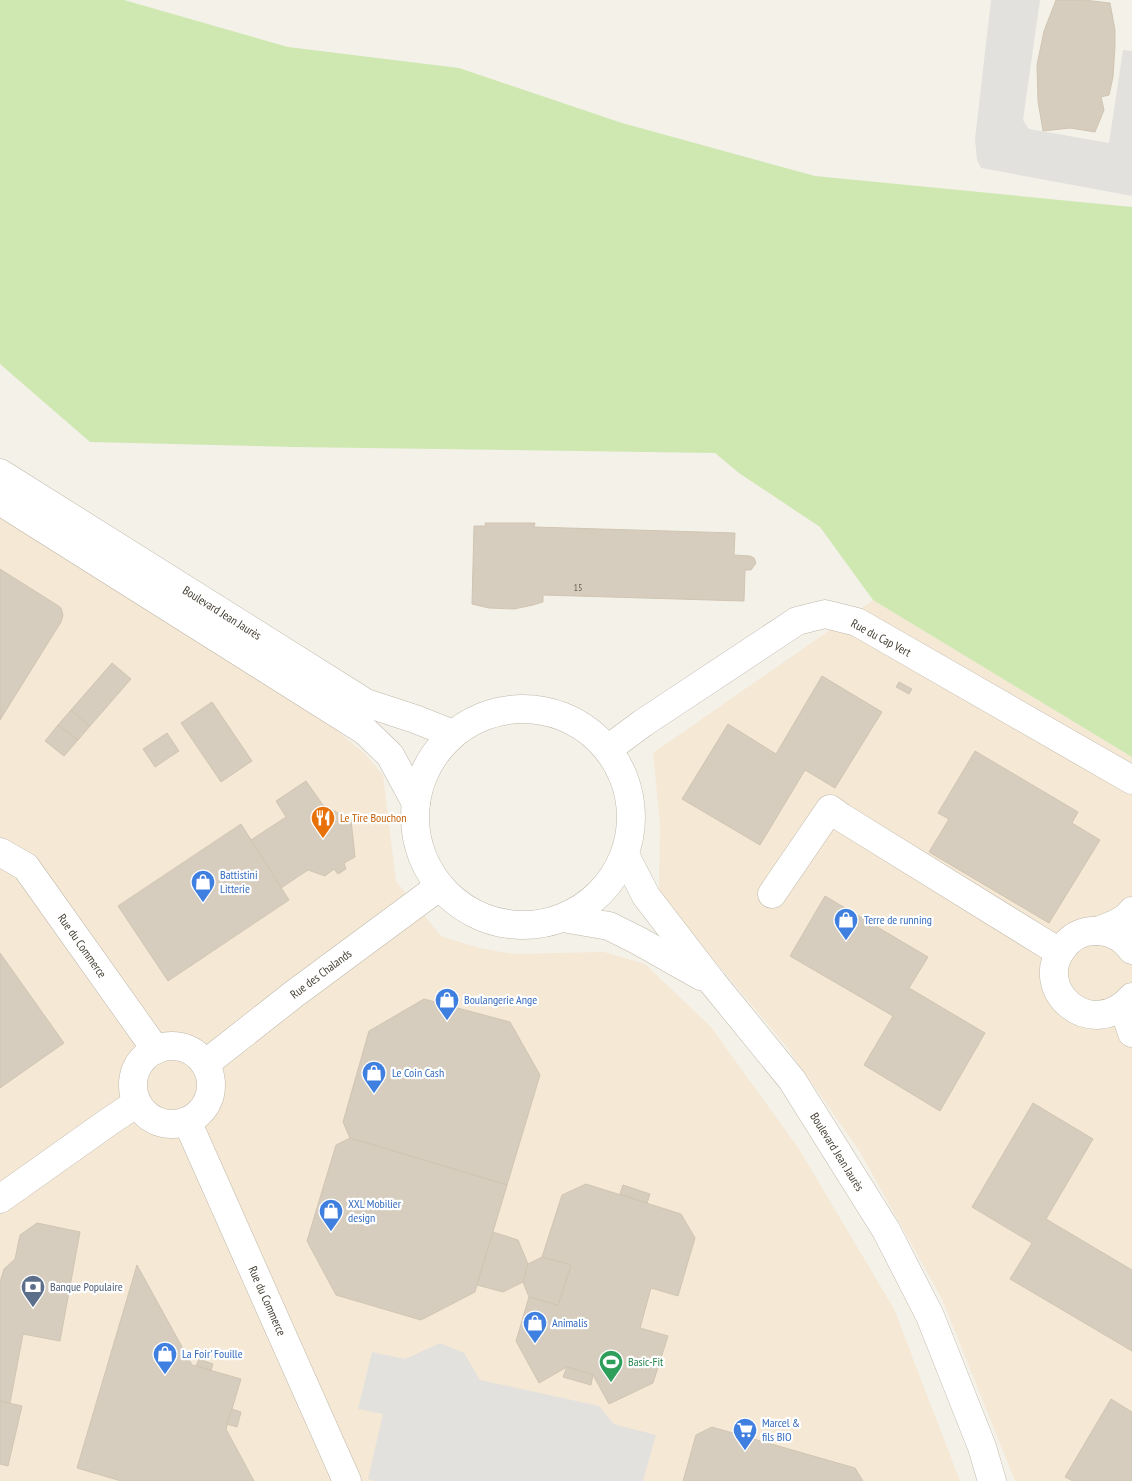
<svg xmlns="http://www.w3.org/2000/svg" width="1132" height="1481" viewBox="0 0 1132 1481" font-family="'PT Sans Narrow',sans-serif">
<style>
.commercial{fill:#f5e8d5}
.green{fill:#cfe8b2}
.parking{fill:#e3e1dd}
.building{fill:#d6cdbe;stroke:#d1c5b2}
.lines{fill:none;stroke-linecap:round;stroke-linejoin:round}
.minor-casing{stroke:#c0b9ab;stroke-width:29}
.minor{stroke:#fff;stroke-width:28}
.labels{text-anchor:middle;stroke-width:4.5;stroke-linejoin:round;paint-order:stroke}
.number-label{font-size:10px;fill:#6c6559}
.street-label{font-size:12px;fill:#484237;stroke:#fff}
.food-label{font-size:12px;fill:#c56008;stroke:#fff;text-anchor:start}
.shop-label{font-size:12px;fill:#366cbe;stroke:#fff;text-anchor:start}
.service-label{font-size:12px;fill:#4e5e75;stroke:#fff;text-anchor:start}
.leisure-label{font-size:12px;fill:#27864d;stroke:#fff;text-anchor:start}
</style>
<rect width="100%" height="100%" fill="#f4f1e9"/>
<!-- commercial -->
<g class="commercial">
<path d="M0,516L321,717L365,754L383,775L396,881L441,936L479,948L513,954L604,952L645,964L711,1027L799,1149L894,1309L960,1481H0Z"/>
<path d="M873,600L1132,757V1481H1015L942,1299L860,1152L786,1046L692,934L659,890L660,824L653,753Z"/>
</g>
<!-- green -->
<path class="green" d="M0,0H124L288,47L459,68L622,123L815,176L1132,207V757L873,600L820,527L739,473L715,453L292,447L90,442L0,364Z"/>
<!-- parking -->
<g class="parking">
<path d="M991,0H1040L1023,120L1029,129L1109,143L1123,50L1132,51V196L981,168L977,160L975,139Z"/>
<path d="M440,1343L464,1353L480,1380L599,1406L614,1424L656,1435L643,1481H375L368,1479L383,1414L358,1409L372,1352L405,1359Z"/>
</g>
<!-- building -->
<g class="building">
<path d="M1056,0H1084L1110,3L1115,30V46L1113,77L1109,95L1101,97L1104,110L1095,132L1070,128L1043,131L1038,101L1037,65L1044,31Z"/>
<path d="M485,523H535L534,527L735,533L734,555L750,556L754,558L756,563L751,570H745L744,601L543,595V602L533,605L514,609L489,608L472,604L474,526H486Z"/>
<path d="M0,569L57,605L61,608L63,615L61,622L0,720Z"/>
<path d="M112,663L131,679L90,726L71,710Z"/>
<path d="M822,676L882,712L835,788L805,770L760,845L682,799L728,724L776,754Z"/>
<path d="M899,682L912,689L909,694L896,687Z"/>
<path d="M212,702L252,761L221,782L181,723Z"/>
<path d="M71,710L90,726L78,740L58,725Z"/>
<path d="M58,725L78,740L64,756L45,741Z"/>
<path d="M167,733L179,751L155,767L143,749Z"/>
<path d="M975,751L1078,812L1072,823L1100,840L1049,923L929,852L949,819L938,813Z"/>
<path d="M306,781L323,805L351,820L355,857L344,863L346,869L338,874L334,869L325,876L308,870L281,888L251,840L286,817L276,801Z"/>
<path d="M241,824L289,900L168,981L118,906Z"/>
<path d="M825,896L928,957L909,988L985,1033L940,1111L864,1065L893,1016L790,956Z"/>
<path d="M0,953L64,1043L0,1088Z"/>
<path d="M424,999L510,1022L540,1075L507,1185L350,1138L343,1122L369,1031Z"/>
<path d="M1033,1103L1093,1139L1046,1219L1132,1270V1351L1010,1279L1032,1243L972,1207Z"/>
<path d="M350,1138L507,1185L475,1292L421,1320L336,1295L307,1241L336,1145Z"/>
<path d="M586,1184L681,1214L695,1238L678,1296L651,1288L640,1328L668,1336L653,1383L609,1404L593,1375L567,1367L539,1383L516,1341L529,1297L558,1305L571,1265L542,1257L562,1195Z"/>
<path d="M623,1185L650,1194L647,1203L620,1194Z"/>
<path d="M37,1223L80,1232L60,1341L23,1334L10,1403L0,1401V1282L4,1269L15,1259L20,1235Z"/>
<path d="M493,1232L518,1240L528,1264L523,1282L503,1292L477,1285Z"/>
<path d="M542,1257L571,1265L558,1305L529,1297L523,1282L528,1264Z"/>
<path d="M137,1265L192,1365L241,1379L226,1429L254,1481H121L77,1468Z"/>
<path d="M199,1359L213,1364L211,1370L196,1366Z"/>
<path d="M567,1367L593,1375L591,1385L563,1377Z"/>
<path d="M1111,1399L1132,1412V1481H1073L1065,1477Z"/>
<path d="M0,1401L22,1406L8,1466L0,1464Z"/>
<path d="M232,1409L241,1412L237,1427L227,1424Z"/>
<path d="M712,1427L855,1468L863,1481H683L696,1435Z"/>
</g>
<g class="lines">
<defs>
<g id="minor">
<path d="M0,473L366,703L415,719L453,734"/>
<path d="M0,501L365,731L390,755L416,803"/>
<circle cx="523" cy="817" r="108"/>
<path d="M608,749L643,723L797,621L825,614L857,622L1132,780"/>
<path d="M0,852L26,867L156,1050"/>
<path d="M625,855L646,896L713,983L792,1080L886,1230L930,1316L982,1447L992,1481"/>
<path d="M772,894L830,809L841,817L1059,952"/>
<path d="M563,918L609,926L639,941L701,976"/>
<path d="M1098,931C1110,926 1125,922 1132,911"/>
<path d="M1132,950C1123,937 1109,930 1092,931C1080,932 1070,938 1063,948C1031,988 1090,1044 1132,997"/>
<path d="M1123,1006L1132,1033"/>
<circle cx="172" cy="1085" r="39"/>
<path d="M205,1064L294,994L440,886"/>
<path d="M187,1121L347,1481"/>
<path d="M0,1199L110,1121L137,1103"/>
</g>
</defs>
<!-- minor casing -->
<use href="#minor" class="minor-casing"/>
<!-- minor -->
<use href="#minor" class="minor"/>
</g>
<!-- icons -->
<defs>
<symbol id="restaurant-pin" viewBox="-11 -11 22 30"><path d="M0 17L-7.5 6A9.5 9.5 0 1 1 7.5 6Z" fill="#e8710a" stroke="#fff"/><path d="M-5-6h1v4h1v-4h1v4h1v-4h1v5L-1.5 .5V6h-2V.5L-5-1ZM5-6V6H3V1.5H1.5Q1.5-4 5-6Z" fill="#fff"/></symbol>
<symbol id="shop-pin" viewBox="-11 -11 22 30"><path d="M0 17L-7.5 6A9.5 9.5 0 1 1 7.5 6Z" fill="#3f7fe0" stroke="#fff"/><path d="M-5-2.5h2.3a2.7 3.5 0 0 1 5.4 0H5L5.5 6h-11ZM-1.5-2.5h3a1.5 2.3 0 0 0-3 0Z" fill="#fff"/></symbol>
<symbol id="bank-pin" viewBox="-11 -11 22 30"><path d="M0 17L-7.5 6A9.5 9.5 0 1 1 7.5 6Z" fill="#5c6f8a" stroke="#fff"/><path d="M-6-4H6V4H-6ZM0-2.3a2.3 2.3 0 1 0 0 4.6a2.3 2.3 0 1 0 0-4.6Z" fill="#fff"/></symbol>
<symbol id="stadium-pin" viewBox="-11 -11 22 30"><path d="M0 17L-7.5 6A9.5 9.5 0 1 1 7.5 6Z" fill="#2e9e5b" stroke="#fff"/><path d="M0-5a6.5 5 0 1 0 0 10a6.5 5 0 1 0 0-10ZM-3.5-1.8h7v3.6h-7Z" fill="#fff"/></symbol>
<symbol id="supermarket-pin" viewBox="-11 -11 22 30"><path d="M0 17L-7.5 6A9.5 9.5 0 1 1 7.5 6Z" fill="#3f7fe0" stroke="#fff"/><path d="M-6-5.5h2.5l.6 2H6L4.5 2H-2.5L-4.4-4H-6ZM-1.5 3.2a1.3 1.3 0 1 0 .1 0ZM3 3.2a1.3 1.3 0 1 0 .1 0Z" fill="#fff"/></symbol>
</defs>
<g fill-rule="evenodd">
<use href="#restaurant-pin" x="309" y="804" width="28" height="38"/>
<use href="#shop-pin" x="189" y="868" width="28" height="38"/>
<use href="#shop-pin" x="832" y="906" width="28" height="38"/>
<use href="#shop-pin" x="433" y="986" width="28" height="38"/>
<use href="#shop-pin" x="360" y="1059" width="28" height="38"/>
<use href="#shop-pin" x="317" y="1197" width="28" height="38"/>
<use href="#bank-pin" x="19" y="1273" width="28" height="38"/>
<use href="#shop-pin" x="521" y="1309" width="28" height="38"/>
<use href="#shop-pin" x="151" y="1340" width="28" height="38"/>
<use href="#stadium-pin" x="597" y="1348" width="28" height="38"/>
<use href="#supermarket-pin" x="731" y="1416" width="28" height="38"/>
</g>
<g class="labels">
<!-- number labels -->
<g class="number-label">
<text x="578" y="591">15</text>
</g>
<!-- street labels -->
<g class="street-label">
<text transform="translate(222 613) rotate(32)" y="4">Boulevard Jean Jaurès</text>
<text transform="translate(881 638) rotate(28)" y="4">Rue du Cap Vert</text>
<text transform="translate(82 946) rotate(55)" y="4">Rue du Commerce</text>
<text transform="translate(321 974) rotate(-37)" y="4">Rue des Chalands</text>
<text transform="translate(837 1152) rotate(58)" y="4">Boulevard Jean Jaurès</text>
<text transform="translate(267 1301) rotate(66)" y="4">Rue du Commerce</text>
</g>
<!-- food labels -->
<g class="food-label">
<text x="340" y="822">Le Tire Bouchon</text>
</g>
<!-- shop labels -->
<g class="shop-label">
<text x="220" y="879">Battistini<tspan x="220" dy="14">Litterie</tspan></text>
<text x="864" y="924">Terre de running</text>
<text x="464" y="1004">Boulangerie Ange</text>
<text x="392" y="1077">Le Coin Cash</text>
<text x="348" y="1208">XXL Mobilier<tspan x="348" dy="14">design</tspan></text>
<text x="552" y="1327">Animalis</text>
<text x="182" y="1358">La Foir' Fouille</text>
<text x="762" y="1427">Marcel &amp;<tspan x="762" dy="14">fils BIO</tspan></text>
</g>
<!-- service labels -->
<g class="service-label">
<text x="50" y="1291">Banque Populaire</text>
</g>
<!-- leisure labels -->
<g class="leisure-label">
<text x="628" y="1366">Basic-Fit</text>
</g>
</g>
</svg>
